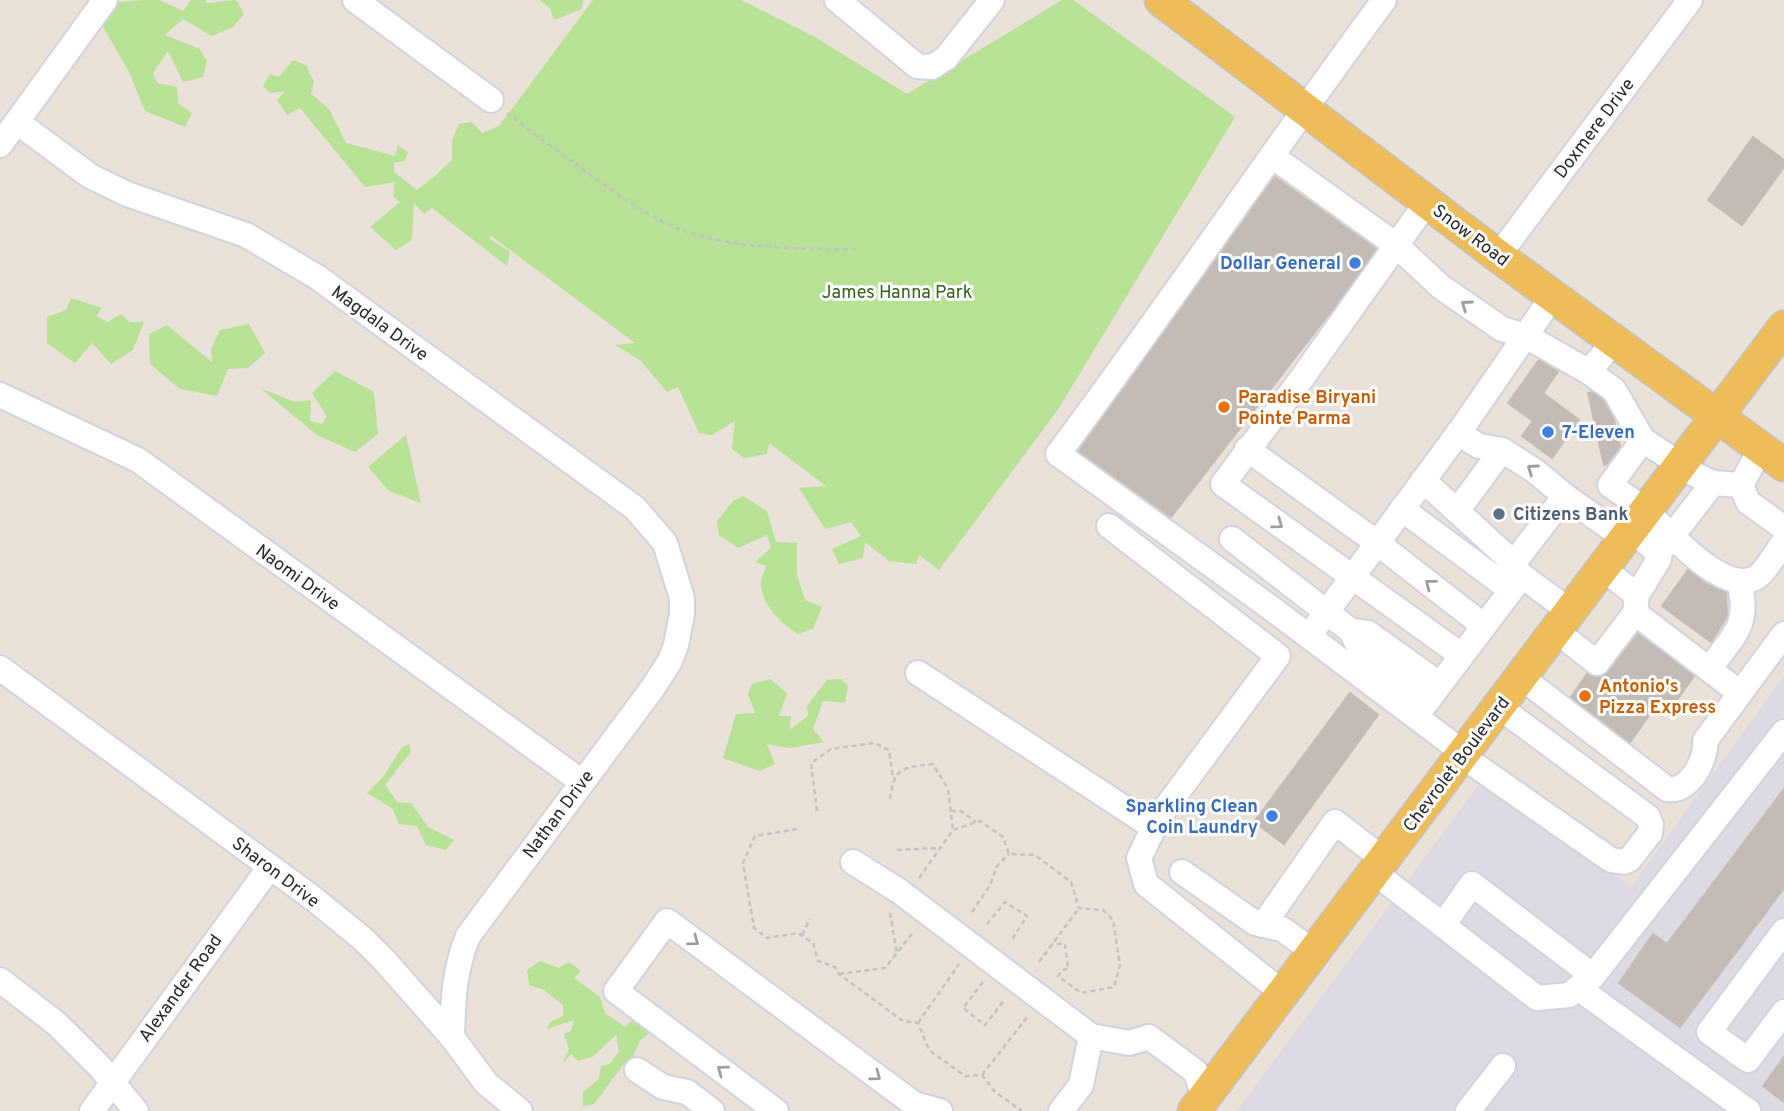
<svg xmlns="http://www.w3.org/2000/svg" width="1784" height="1111" viewBox="0 0 1784 1111" font-family="Overpass,sans-serif">
<style>
.industrial{fill:#dcdae2}
.green{fill:#b7e195}
.building{fill:#c2bbb6;stroke:#c5bdb3;stroke-width:2}
.lines{fill:none;stroke-linecap:round;stroke-linejoin:round}
.minor-casing{stroke:#ced4e1;stroke-width:28}
.major-casing{stroke:#c3c3c3;stroke-width:35}
.path{stroke:#c3c3c3;stroke-width:2.5;stroke-dasharray:5 3.5;stroke-linecap:butt}
.minor{stroke:#fff;stroke-width:24}
.major{stroke:#eebd5a;stroke-width:32}
.oneway{stroke:#9e9e9e}
.shop-dot{fill:#3f7fe0;stroke:#fff;stroke-width:2.5}
.food-dot{fill:#e8710a;stroke:#fff;stroke-width:2.5}
.service-dot{fill:#5c6f8a;stroke:#fff;stroke-width:2.5}
.labels{text-anchor:middle;stroke-width:6;stroke-linejoin:round;paint-order:stroke}
.street-label{font-size:18px;fill:#282828;stroke:#fff}
.shop-label{font-size:18px;font-weight:bold;fill:#366cbe;stroke:#fff;text-anchor:end}
.park-label{font-size:18px;fill:#30621a;stroke:#fff}
.food-label{font-size:18px;font-weight:bold;fill:#c56008;stroke:#fff;text-anchor:start}
.service-label{font-size:18px;font-weight:bold;fill:#4e5e75;stroke:#fff;text-anchor:start}
</style>
<rect width="100%" height="100%" fill="#eae1d9"/>
<!-- industrial -->
<path class="industrial" d="M1784,676V1111H1237L1483,779L1631,887Z"/>
<!-- green -->
<g class="green">
<path d="M142,0H159L183,11L191,0H206V3L236,0L244,14L233,27L212,36L183,19L165,35L200,49L207,61L203,77L183,82L168,51L153,73L157,83L177,87L178,103L192,113L185,127L145,111L129,72L103,27L112,3Z"/>
<path d="M539,0H583L582,9L554,20L550,8Z"/>
<path d="M593,0H741L815,37L907,94L1062,0H1073L1235,117L1059,408L939,570L919,555L916,564L889,561L865,542L863,558L839,564L832,549L861,536L851,522L825,529L799,488L826,486L769,443L767,454L744,458L732,449L735,421L712,435L699,433L678,387L667,392L640,360L615,345L635,343L490,235V239L510,252L507,266L432,208L424,214L414,203L412,240L396,250L370,227L400,202L393,197L395,182L365,187L300,108L287,115L277,100L285,91L270,93L263,86L270,74L279,77L293,60L306,65L314,82L311,94L329,109L346,143L395,156L398,145L408,152L405,161L394,163V172L417,190L435,176L452,160V140L459,124L472,122L482,133L499,126Z"/>
<path d="M71,298L102,308L96,316L108,322L121,314L130,322H144L133,350L111,364L92,343L75,363L47,343V317L66,310Z"/>
<path d="M249,324L265,353L248,368L228,369L217,396L180,389L150,364L149,334L167,325L212,362L211,349L220,330Z"/>
<path d="M335,371L374,392L378,434L355,452L317,435L260,388L295,402L311,400L310,421L322,424L327,417L312,393Z"/>
<path d="M406,435L421,503L389,491L368,467Z"/>
<path d="M743,496L767,511L776,542L797,543V575L805,600L822,607L813,629L798,634C781,624 761,604 761,583C761,578 765,571 766,566L755,562L771,548L767,535L738,548L719,535L717,521L733,501Z"/>
<path d="M770,679L787,693L779,716H791L789,730L808,716L807,706L827,680L841,679L848,685L845,703L823,701L813,729L824,742L790,748L767,744L775,764L759,771L723,758L736,714L755,713L748,694L752,684Z"/>
<path d="M410,744V753L385,785L397,802L411,803L428,827L454,840L446,850L426,845L417,826L399,824L392,808L367,793L383,777L402,747Z"/>
<path d="M540,961L559,968L569,962L581,971L574,978L600,997L605,1013L625,1027L632,1020L649,1034L640,1040L633,1057L626,1061L594,1104L583,1106V1092L599,1079L601,1066L610,1064L619,1052L616,1035L592,1057L578,1061L571,1054L562,1064L569,1049L564,1034L571,1031L574,1020L547,1029L550,1022L563,1016V1005L544,990L529,985L527,970Z"/>
</g>
<!-- building -->
<g class="building">
<path d="M1753,137L1784,160V167L1742,225L1708,200Z"/>
<path d="M1275,177L1376,249L1336,305L1171,517L1079,451Z"/>
<path d="M1539,360L1558,372L1543,393L1579,420L1552,458L1522,436L1533,421L1508,403Z"/>
<path d="M1592,392L1603,400L1614,420L1620,446L1607,464L1604,465L1588,393Z"/>
<path d="M1688,570L1706,584L1726,593L1727,616L1711,642L1662,606Z"/>
<path d="M1638,634L1694,676L1672,707L1661,699L1630,742L1571,697L1587,674L1596,678L1608,672Z"/>
<path d="M1350,693L1378,715L1284,844L1254,822Z"/>
<path d="M1784,789V888L1680,1027L1619,983L1653,934L1667,944Z"/>
<path d="M1784,1057V1102L1763,1086Z"/>
</g>
<g class="lines">
<defs>
<g id="minor">
<path d="M355,0L491,100"/>
<path d="M837,0L917,66L932,67L946,58L992,0"/>
<path d="M1384,0C1273,150 1170,304 1058,454L1271,608L1464,753"/>
<path d="M17,122L90,176L127,194L246,235L317,277L635,508L665,543L682,598V614L676,645L670,661L652,689L468,936C454,970 453,1001 452,1037"/>
<path d="M0,145L105,0"/>
<path d="M1272,156L1396,245L1441,287L1502,329L1526,336L1589,372L1614,341"/>
<path d="M1427,202L1302,378L1223,484L1461,655"/>
<path d="M1498,256L1690,0"/>
<path d="M1589,372L1614,390L1643,440L1696,475L1713,483L1741,485"/>
<path d="M0,395L138,460L582,782"/>
<path d="M1458,433L1479,446L1502,450L1535,471L1565,496L1626,539"/>
<path d="M1643,440L1610,485C1622,494 1635,502 1646,511C1668,530 1724,598 1757,577C1767,570 1776,552 1784,542"/>
<path d="M1761,448L1741,485L1748,502L1784,528"/>
<path d="M1247,449L1376,542L1484,626"/>
<path d="M1423,480L1505,555L1522,576L1571,612"/>
<path d="M1402,509L1511,590"/>
<path d="M1457,511L1502,450"/>
<path d="M1109,526L1278,656L1159,817L1139,858L1146,884L1283,993"/>
<path d="M1632,531L1654,549L1659,559L1637,595L1635,613L1740,693"/>
<path d="M1232,539L1351,631L1359,647L1427,701"/>
<path d="M1662,549L1713,483"/>
<path d="M1513,564L1565,496"/>
<path d="M1603,569L1637,595"/>
<path d="M1351,631L1368,633L1439,684"/>
<path d="M1556,631L1597,663L1635,613"/>
<path d="M1309,636L1462,428L1553,296"/>
<path d="M0,668L314,899L363,939L384,960L452,1037L486,1083L520,1111"/>
<path d="M1709,669C1733,636 1751,625 1739,582"/>
<path d="M918,673L1153,827"/>
<path d="M1521,677L1667,789C1689,793 1707,760 1705,741L1784,634"/>
<path d="M1419,712L1522,576"/>
<path d="M1462,756L1611,860L1624,862L1630,859L1650,833L1651,825L1648,817L1499,707"/>
<path d="M853,862L899,891L1091,1036L1129,1043L1149,1037L1196,1072L1204,1098"/>
<path d="M1182,872L1255,923L1282,929L1314,952"/>
<path d="M1374,872L1537,998L1569,995L1593,976L1784,732"/>
<path d="M1263,925L1335,822L1384,860"/>
<path d="M1443,925L1472,884L1593,976"/>
<path d="M1784,931L1709,1032L1748,1060L1784,1012"/>
<path d="M0,980L57,1024L100,1067L136,1111"/>
<path d="M1578,988L1748,1111"/>
<path d="M637,1070L663,1087L687,1092L712,1111"/>
<path d="M92,1111L270,867"/>
<path d="M776,1111L616,991L667,921L914,1104L940,1111"/>
<path d="M1061,1111L1081,1085L1091,1036"/>
<path d="M1468,1111L1503,1066"/>
</g>
<g id="major">
<path d="M1161,0L1498,256L1784,465"/>
<path d="M1194,1111L1784,327"/>
</g>
</defs>
<!-- minor casing -->
<use href="#minor" class="minor-casing"/>
<!-- major casing -->
<use href="#major" class="major-casing"/>
<!-- path -->
<g class="path">
<path d="M507,113C534,134 562,154 589,174C621,197 653,221 691,233C740,249 804,249 856,249"/>
<path d="M890,799C894,766 903,768 933,764L948,789L953,830"/>
<path d="M817,811L811,763L831,749L874,743L889,750L893,778"/>
<path d="M951,811H961L976,822"/>
<path d="M797,829L755,836L743,863L754,928L767,938L798,933L813,943L818,961L835,967L839,974L903,1021L918,1023L929,1050L965,1076L982,1075L994,1091L1022,1111"/>
<path d="M897,850L940,848"/>
<path d="M919,878L953,830L980,821L1003,837L1009,854L1035,855L1071,882L1079,908L1103,910L1113,920L1120,965L1114,987L1081,993L1058,976L1062,970L1068,969L1065,944H1052"/>
<path d="M972,912L990,885L997,866L1009,854"/>
<path d="M890,913L897,954"/>
<path d="M987,924L1005,902L1027,916L1011,941"/>
<path d="M802,935L810,919"/>
<path d="M1039,962L1079,908"/>
<path d="M839,974L885,968L914,931"/>
<path d="M983,982L963,1008L985,1025L1005,999"/>
<path d="M918,1023L959,964"/>
<path d="M982,1075L1028,1016"/>
</g>
<!-- minor -->
<use href="#minor" class="minor"/>
<!-- major -->
<use href="#major" class="major"/>
</g>
<!-- one-way arrows -->
<defs><path id="oneway-chevron" d="M-2-3.5L2.5 0L-2 3.5" fill="none" stroke-width="1.6" stroke-linecap="round" stroke-linejoin="round" transform="scale(1.75)"/></defs>
<g class="oneway">
<use href="#oneway-chevron" transform="translate(1466 305) rotate(-145)"/>
<use href="#oneway-chevron" transform="translate(1532 469) rotate(-145)"/>
<use href="#oneway-chevron" transform="translate(1278 524) rotate(36)"/>
<use href="#oneway-chevron" transform="translate(1430 584) rotate(-142)"/>
<use href="#oneway-chevron" transform="translate(694 941) rotate(37)"/>
<use href="#oneway-chevron" transform="translate(722 1070) rotate(-143)"/>
<use href="#oneway-chevron" transform="translate(876 1076) rotate(37)"/>
</g>
<!-- markers -->
<g class="shop-dot">
<circle cx="1355" cy="263" r="7"/>
<circle cx="1548" cy="432" r="7"/>
<circle cx="1272" cy="816" r="7"/>
</g>
<g class="food-dot">
<circle cx="1224" cy="407" r="7"/>
<circle cx="1585" cy="696" r="7"/>
</g>
<circle class="service-dot" cx="1499" cy="514" r="7"/>
<g class="labels">
<!-- street labels -->
<g class="street-label">
<text transform="translate(1594 128) rotate(-53)" y="6">Doxmere Drive</text>
<text transform="translate(1471 235) rotate(37)" y="6">Snow Road</text>
<text transform="translate(380 323) rotate(36)" y="6">Magdala Drive</text>
<text transform="translate(298 577) rotate(36)" y="6">Naomi Drive</text>
<text transform="translate(1456 764) rotate(-53)" y="6">Chevrolet Boulevard</text>
<text transform="translate(558 814) rotate(-53)" y="6">Nathan Drive</text>
<text transform="translate(276 872) rotate(37)" y="6">Sharon Drive</text>
<text transform="translate(180 988) rotate(-54)" y="6">Alexander Road</text>
</g>
<!-- shop labels -->
<g class="shop-label">
<text x="1341" y="269">Dollar General</text>
<text x="1562" y="438" text-anchor="start">7-Eleven</text>
<text x="1258" y="812">Sparkling Clean<tspan x="1258" dy="21">Coin Laundry</tspan></text>
</g>
<!-- park labels -->
<g class="park-label">
<text x="897" y="298">James Hanna Park</text>
</g>
<!-- food labels -->
<g class="food-label">
<text x="1238" y="403">Paradise Biryani<tspan x="1238" dy="21">Pointe Parma</tspan></text>
<text x="1599" y="692">Antonio's<tspan x="1599" dy="21">Pizza Express</tspan></text>
</g>
<!-- service labels -->
<g class="service-label">
<text x="1513" y="520">Citizens Bank</text>
</g>
</g>
</svg>
